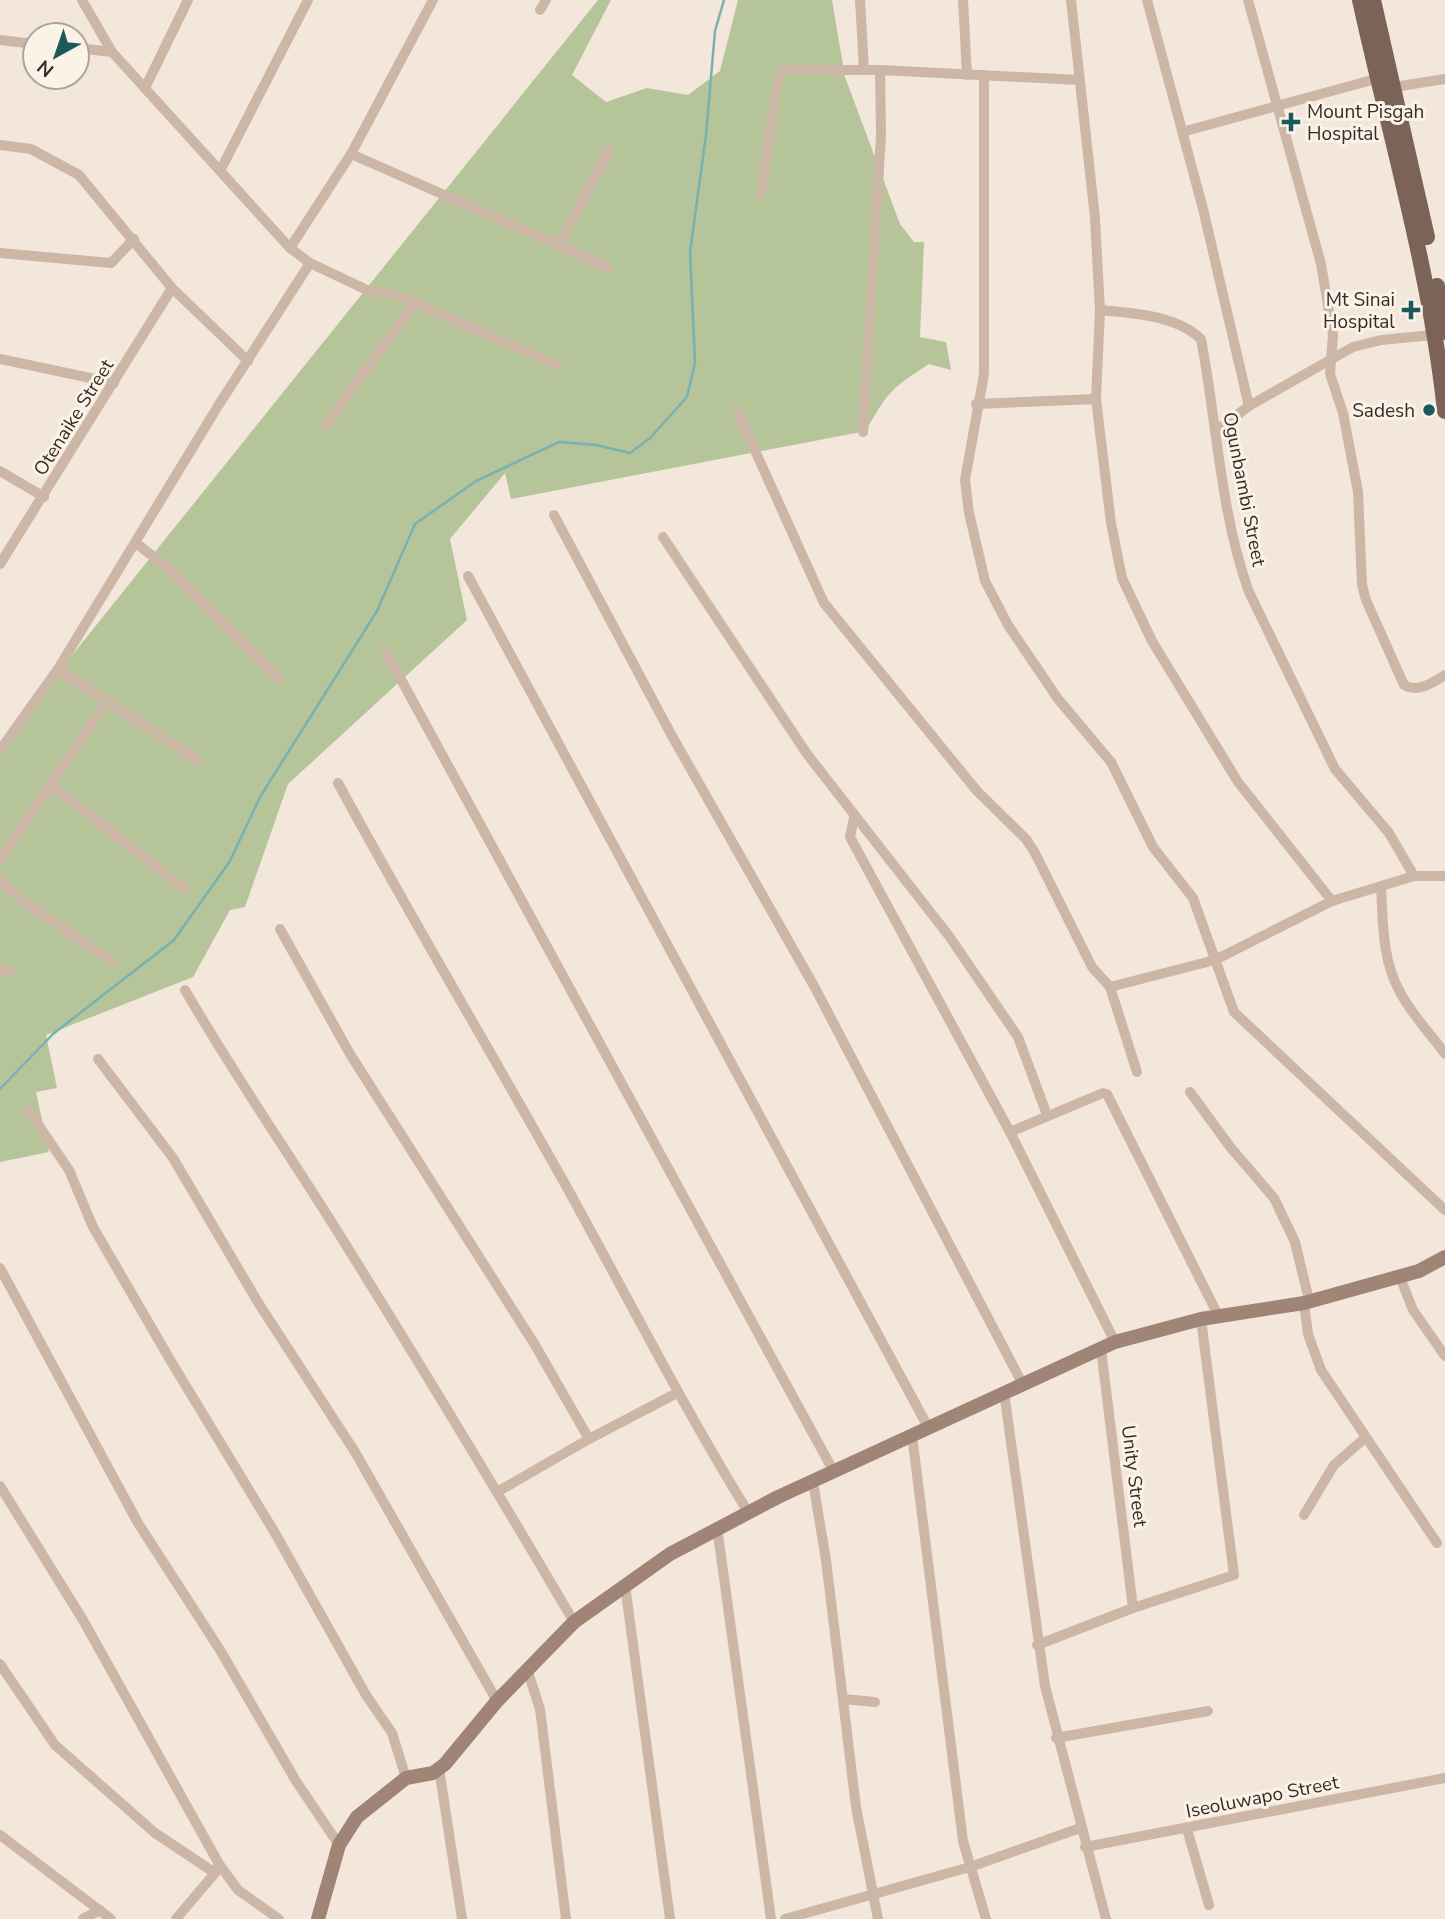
<svg xmlns="http://www.w3.org/2000/svg" width="1445" height="1919" viewBox="0 0 1445 1919" font-family="'Nunito Sans',sans-serif">
<style>
.green{fill:#b6c49a}
.lines{fill:none;stroke-linecap:round;stroke-linejoin:round}
.stream{stroke:#78b1b2;stroke-width:2.5}
.street{stroke:#ccb7a6;stroke-width:10}
.secondary{stroke:#a08577;stroke-width:14}
.primary{stroke:#7b6357;stroke-width:16}
.poi-dot{fill:#1a595c;stroke:#fbf2e8;stroke-width:2.5}
.labels{text-anchor:middle;stroke-width:6;stroke-linejoin:round;paint-order:stroke}
.poi-label{font-size:19px;fill:#382c27;stroke:#fbf2e8;text-anchor:end}
.street-label{font-size:19px;fill:#382c27;stroke:#fbf2e8}
</style>
<rect width="100%" height="100%" fill="#f3e7db"/>
<!-- green -->
<path class="green" d="M598,0H611L572,75L606,102L647,88L688,95L720,71L738,0H832L845,77L900,224L914,242H924L920,337L946,342L951,370L929,364C892,388 887,392 866,431L511,499L505,473L450,539L467,620L288,784L245,907L230,910L193,977L46,1035L57,1088L36,1092L49,1152L0,1162V745Z"/>
<g class="lines">
<!-- stream -->
<path class="stream" d="M0,1089L53,1034L174,940L230,861L260,797L377,611L415,524L476,481L559,442L596,445L630,453L650,438L687,397L695,363L690,252L706,135L715,31L724,0"/>
<!-- street -->
<g class="street">
<path d="M82,0L112,52L290,248L310,263L367,290L397,295L557,365"/>
<path d="M860,0L864,70"/>
<path d="M963,0L967,75"/>
<path d="M1071,0L1095,218L1100,310L1096,399L1111,523L1122,578L1152,641L1238,782L1332,901"/>
<path d="M1147,0L1203,209L1249,406"/>
<path d="M1248,0L1321,264L1333,335L1330,374L1343,413L1358,492L1362,585L1366,600L1404,685C1418,693 1432,683 1445,675"/>
<path d="M540,10L546,0"/>
<path d="M0,40L35,44"/>
<path d="M77,48L112,52"/>
<path d="M984,75V374L965,480L969,513L985,581L1008,625L1058,699L1111,762L1153,847L1193,898L1234,1012L1445,1210"/>
<path d="M1394,87L1445,79"/>
<path d="M145,88L188,0"/>
<path d="M1182,132L1379,78"/>
<path d="M0,145L31,149L79,175L172,288L248,361"/>
<path d="M351,154L608,267"/>
<path d="M221,169L308,0"/>
<path d="M761,194L778,80L780,73L786,70H880L1079,80"/>
<path d="M559,245L609,150"/>
<path d="M290,248L351,154L433,0"/>
<path d="M0,253L111,263L134,239"/>
<path d="M1100,310C1133,313 1176,315 1201,339C1217,422 1220,512 1249,592L1335,769L1389,833L1414,876"/>
<path d="M0,359L114,383"/>
<path d="M976,404L1096,399"/>
<path d="M738,413L824,603L977,791L1026,839L1035,853L1092,967L1110,987L1137,1072"/>
<path d="M326,425L415,302"/>
<path d="M1216,431L1249,406L1353,347L1381,340L1433,335"/>
<path d="M863,432L881,135L880,70"/>
<path d="M0,471L44,497"/>
<path d="M554,515L672,736L814,986L1022,1383"/>
<path d="M663,537L807,754L949,936L1018,1037L1047,1115"/>
<path d="M136,543L165,566L278,678"/>
<path d="M0,564L172,288"/>
<path d="M468,576L928,1427"/>
<path d="M386,652L834,1472"/>
<path d="M58,669L197,760"/>
<path d="M0,750L58,669L218,406L310,263"/>
<path d="M338,783C411,918 490,1050 565,1184C626,1294 682,1405 748,1512"/>
<path d="M51,785L185,889"/>
<path d="M854,818L850,837L1010,1132L1115,1342"/>
<path d="M0,860L106,703"/>
<path d="M0,879L24,902L112,961"/>
<path d="M1381,886C1383,922 1382,960 1400,992C1411,1014 1431,1034 1445,1054"/>
<path d="M280,929L350,1054L535,1345L589,1439"/>
<path d="M0,970L10,971"/>
<path d="M1110,987L1215,960L1332,901L1414,876H1445"/>
<path d="M185,990C230,1068 281,1142 329,1218C413,1352 494,1486 574,1622"/>
<path d="M98,1059L173,1158L259,1304L355,1452L497,1701"/>
<path d="M1190,1092L1231,1148L1274,1198L1295,1242L1309,1300"/>
<path d="M29,1111L69,1170L93,1227L172,1363L275,1533L366,1695L392,1733L406,1778"/>
<path d="M1010,1132L1103,1093L1107,1094L1219,1317"/>
<path d="M0,1268L138,1523L220,1650L296,1781L339,1845"/>
<path d="M1400,1277L1413,1310L1445,1356"/>
<path d="M1304,1303L1308,1334L1321,1370L1437,1543"/>
<path d="M1101,1349L1133,1608"/>
<path d="M1004,1392L1045,1686L1106,1919"/>
<path d="M912,1435L963,1841L986,1919"/>
<path d="M813,1482L826,1560L856,1807L878,1919"/>
<path d="M0,1486L83,1620L219,1864"/>
<path d="M497,1492L589,1439L677,1393"/>
<path d="M1304,1515L1334,1465L1365,1438"/>
<path d="M717,1527L771,1919"/>
<path d="M625,1585L670,1919"/>
<path d="M1037,1645L1133,1608L1234,1575L1201,1319"/>
<path d="M0,1664L55,1745L155,1833L215,1873L219,1864L238,1890L279,1919"/>
<path d="M527,1669L540,1709L566,1919"/>
<path d="M843,1699L875,1702"/>
<path d="M1056,1738L1208,1711"/>
<path d="M439,1768L462,1919"/>
<path d="M1187,1829L1209,1905"/>
<path d="M0,1835L111,1919"/>
<path d="M1085,1847L1445,1778"/>
<path d="M83,1919L100,1910"/>
<path d="M176,1919L215,1873"/>
<path d="M785,1919L970,1867L1080,1828"/>
</g>
<!-- secondary -->
<path class="secondary" d="M318,1919L339,1845L357,1817L406,1778L433,1773L445,1764L497,1701L574,1622L670,1554L778,1497L1115,1342L1201,1319L1304,1303L1419,1271L1445,1257"/>
<!-- primary -->
<g class="primary">
<path d="M1360,0C1390,137 1430,271 1445,411"/>
<path d="M1373,0L1427,237"/>
<path d="M1437,286L1445,332"/>
</g>
</g>
<!-- markers -->
<g class="poi-dot">
<path d="M1287.5 111.5h7v7h7v7h-7v7h-7v-7h-7v-7h7z"/>
<path d="M1407.5 299.5h7v7h7v7h-7v7h-7v-7h-7v-7h7z"/>
<circle cx="1429" cy="410" r="7"/>
</g>
<g class="labels">
<!-- poi labels -->
<g class="poi-label">
<text x="1307" y="118" text-anchor="start">Mount Pisgah<tspan x="1307" dy="22">Hospital</tspan></text>
<text x="1395" y="306">Mt Sinai<tspan x="1395" dy="22">Hospital</tspan></text>
<text x="1415" y="417">Sadesh</text>
</g>
<!-- street labels -->
<g class="street-label">
<text transform="translate(73 417) rotate(-58)" y="7">Otenaike Street</text>
<text transform="translate(1245 489) rotate(79)" y="7">Ogunbambi Street</text>
<text transform="translate(1135 1476) rotate(83)" y="7">Unity Street</text>
<text transform="translate(1262 1796) rotate(-11)" y="7">Iseoluwapo Street</text>
</g>
</g>
<!-- north arrow -->
<g transform="translate(56 56) rotate(220)"><circle r="33" fill="#fbf2e8" stroke="#ada39b" stroke-width="2"/>
<path d="M0-5L12 26L0 18L-12 26Z" fill="#1a595c"/>
<text y="-10" font-size="19" font-weight="bold" text-anchor="middle" fill="#382c27">N</text>
</g>
</svg>
